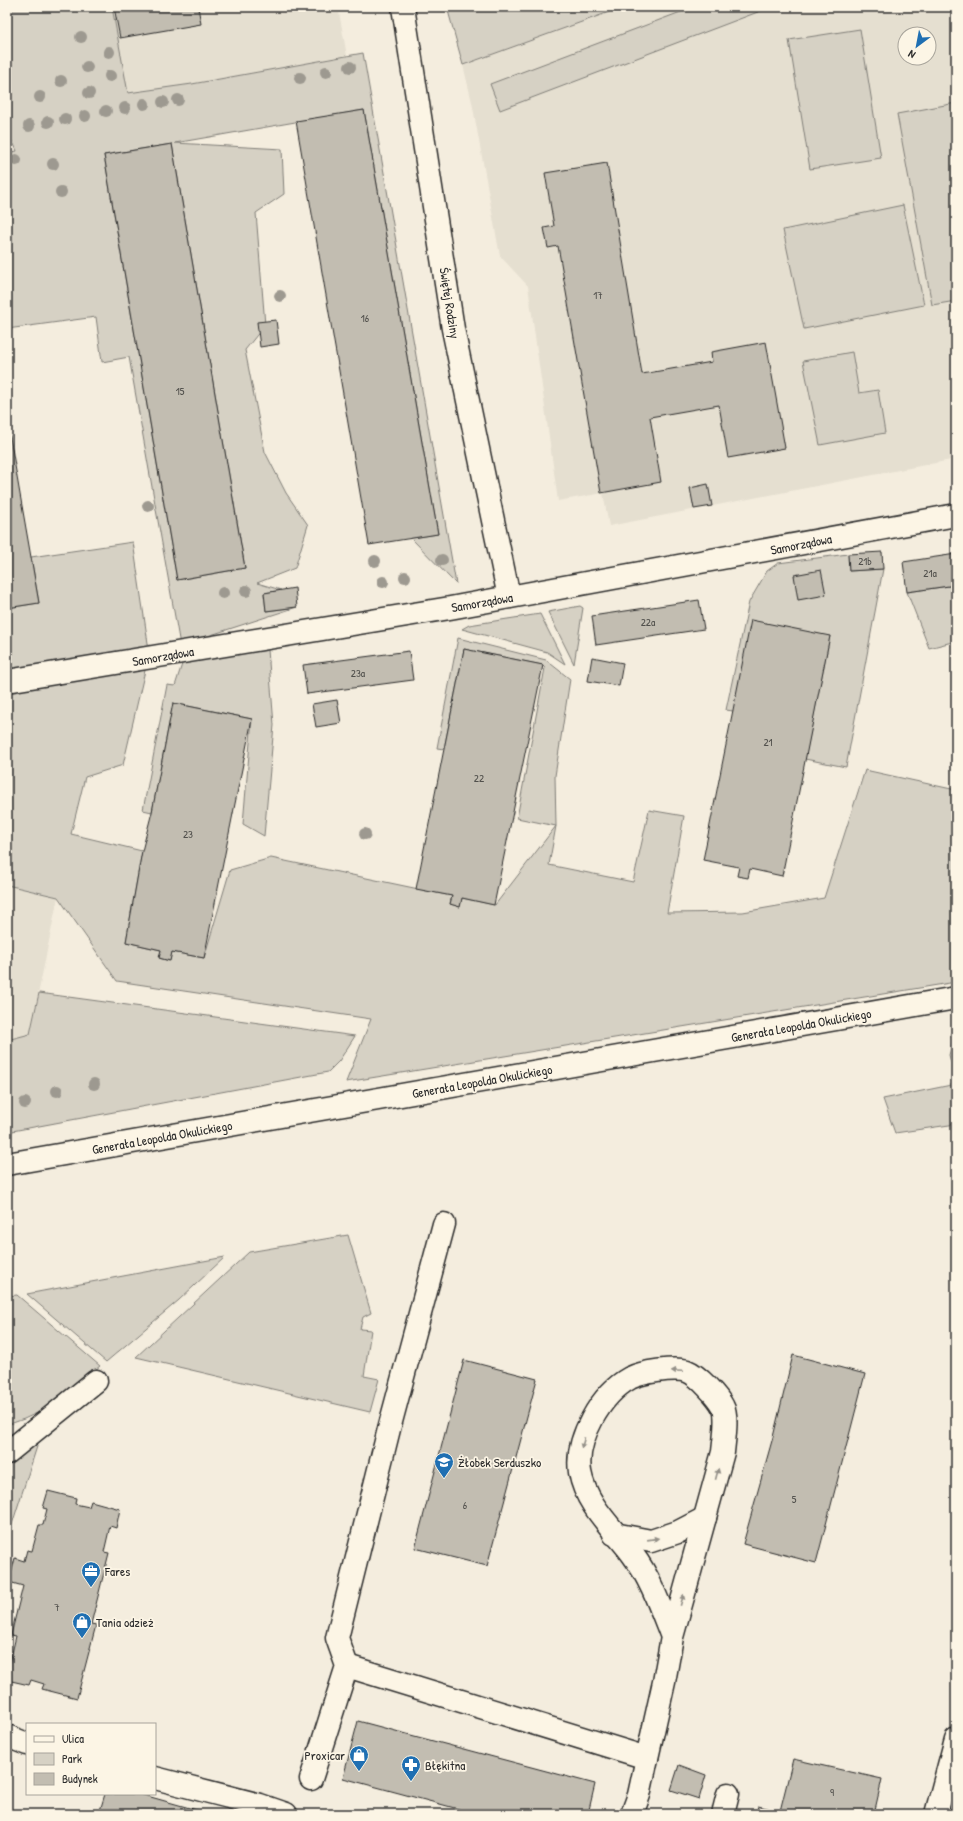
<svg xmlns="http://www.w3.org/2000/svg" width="963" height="1821" viewBox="0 0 963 1821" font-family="'Patrick Hand',sans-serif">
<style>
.built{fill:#e5dfd0;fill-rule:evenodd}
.green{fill:#d6d1c4;stroke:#807e78;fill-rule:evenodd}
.building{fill:#c2bdb1;stroke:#2b2b2b}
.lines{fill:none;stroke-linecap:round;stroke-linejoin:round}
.minor-casing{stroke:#2b2b2b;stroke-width:25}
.major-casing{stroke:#2b2b2b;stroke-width:25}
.minor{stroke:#fcf5e5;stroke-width:22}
.major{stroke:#fcf5e5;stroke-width:22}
.tree{fill:#9d9990}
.oneway{fill:#949088}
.labels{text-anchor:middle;stroke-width:3.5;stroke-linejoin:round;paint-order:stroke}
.number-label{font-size:11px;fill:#51504c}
.street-label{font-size:13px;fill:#2b2b2b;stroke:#fcf5e5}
.poi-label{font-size:13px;fill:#2b2b2b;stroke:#fcf5e5;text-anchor:start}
</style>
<rect width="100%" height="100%" fill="#f4edde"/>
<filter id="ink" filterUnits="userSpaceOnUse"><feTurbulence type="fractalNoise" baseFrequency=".025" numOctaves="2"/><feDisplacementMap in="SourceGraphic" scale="8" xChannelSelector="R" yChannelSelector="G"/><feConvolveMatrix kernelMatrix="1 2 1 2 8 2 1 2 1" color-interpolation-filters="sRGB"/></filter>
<g filter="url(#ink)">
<!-- built -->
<g class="built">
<path d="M7,7H338L347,56L192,84L128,93Z"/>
<path d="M623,7H956V459L609,526L603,493L558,501L528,286L500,256L472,102L463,65ZM905,34H929V58H905Z"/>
<path d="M7,885L58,897L30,1034L7,1040Z"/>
</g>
<!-- green -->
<g class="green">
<path d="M7,7H112L128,93L192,84L363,53L456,584L411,538L438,534L364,110L175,143L282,149L284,194L256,213L265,325L245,350L265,452L286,493L308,525L295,568L257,583L281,590L264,593L266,611L297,607L180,645L129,357L102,362L96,317L7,329V153L17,151L13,142L7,138ZM172,144L245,568L177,580L104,155Z"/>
<path d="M447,7H623L463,65Z"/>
<path d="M694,7H771L500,110L490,84Z"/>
<path d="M860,29L881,158L810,169L789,40Z"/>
<path d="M956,103V301L932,305L897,114Z"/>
<path d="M903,205L924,305L804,329L783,230Z"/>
<path d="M852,352L859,393L878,390L885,433L820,445L803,361Z"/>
<path d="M133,542L149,650L7,673V608L39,603L31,557Z"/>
<path d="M848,554L849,571L883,569L846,767L805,759L830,636L733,711L726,710L749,602L767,571L778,563Z"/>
<path d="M956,585V641L929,648L907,592Z"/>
<path d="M580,606L583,608L574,664L548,612Z"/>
<path d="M540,614L565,664L547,652L462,629L469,625Z"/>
<path d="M458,638L546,660L570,679L555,776L556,826L549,865L633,882L649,810L684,816L667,913L743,912L824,898L865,770L956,790V982L346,1082L371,1019L117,981L58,897L7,885V688L146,666L123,765L85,777L71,834L142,851L126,942L161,950L159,958L169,961L172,952L204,958L230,870L271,858L452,896L450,904L460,907L462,898L495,905L556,826L517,818L545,668L542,665L464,649L444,749L437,748Z"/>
<path d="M268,650L274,725L264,836L243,824L252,719L173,703L152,812L143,810L167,685L175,686L183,661Z"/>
<path d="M39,993L355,1036L339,1061L328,1072L7,1132V1040L30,1034Z"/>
<path d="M956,1031V1079L949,1055L953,1041L951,1033Z"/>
<path d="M956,1084V1124L895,1133L883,1099Z"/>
<path d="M348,1235L371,1313L363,1317L360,1329L371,1330L364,1376L379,1379L370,1412L136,1357L249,1252Z"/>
<path d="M225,1257L179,1300L106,1362L27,1294Z"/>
<path d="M17,1295L100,1366L48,1408L24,1419L7,1425V1296Z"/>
<path d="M41,1434L7,1540V1464Z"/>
</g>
<!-- building -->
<g class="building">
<path d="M114,7H198L201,24L120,38Z"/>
<path d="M364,110L438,534L369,545L296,121Z"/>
<path d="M172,144L245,568L177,580L104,155Z"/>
<path d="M607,163L642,374L712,362L711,352L766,342L785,448L728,458L719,405L650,417L661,482L601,493L558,246L548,248L544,228L554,226L545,173Z"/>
<path d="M276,320L279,344L260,347L257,322Z"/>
<path d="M7,420L39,603L7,608Z"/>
<path d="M708,484L712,506L694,509L690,488Z"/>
<path d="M882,552L883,569L849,571L848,554Z"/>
<path d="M956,554V585L907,592L903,562Z"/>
<path d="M821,570L826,595L798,600L794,575Z"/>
<path d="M295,588L297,607L266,611L264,593Z"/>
<path d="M699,600L704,629L596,645L592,616Z"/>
<path d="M751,620L830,636L782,876L750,869L748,878L737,876L739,867L703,860Z"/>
<path d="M464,649L543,665L494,905L462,898L460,907L450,904L452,896L416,889Z"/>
<path d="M409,651L413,680L307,694L303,665Z"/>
<path d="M592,657L623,663L619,686L588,681Z"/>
<path d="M337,700L341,723L316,727L312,704Z"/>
<path d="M173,703L252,719L204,958L172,952L170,961L159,958L161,950L126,942L142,851L152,812Z"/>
<path d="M793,1355L865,1374L816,1563L743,1544L773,1437Z"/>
<path d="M464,1360L537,1379L487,1566L415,1548Z"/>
<path d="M48,1491L76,1498L75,1504L89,1507L91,1501L120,1509L116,1528L110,1526L104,1552L109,1553L91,1624L96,1625L77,1698L42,1689L44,1684L31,1680L29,1685L7,1680V1661L10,1662L16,1636L11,1635L23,1586L9,1582L15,1558L24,1561L27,1550L32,1551L39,1525H43L47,1509L43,1508Z"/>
<path d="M358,1721L595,1784L588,1814H477L343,1778Z"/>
<path d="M793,1759L882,1779L874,1814H756L758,1806L780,1811Z"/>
<path d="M679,1765L706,1775L699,1799L671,1790Z"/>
<path d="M105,1794H140L211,1814H99Z"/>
</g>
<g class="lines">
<defs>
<g id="minor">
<path d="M403,7L453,329L509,597"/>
<path d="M7,681L450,608L956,515"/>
<path d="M7,1453L96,1381"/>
<path d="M614,1534L651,1541L678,1532L705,1518"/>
<path d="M347,1666L647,1758"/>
<path d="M7,1736L27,1744"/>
<path d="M155,1778L260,1805L286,1814"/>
<path d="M311,1779L347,1666L337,1638L389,1429L444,1224"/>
<path d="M632,1814L639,1795L647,1758L664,1682L672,1637L723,1452C724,1441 728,1416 723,1407C718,1397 698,1375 687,1371C674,1367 642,1372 630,1378C601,1394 575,1439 580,1472C586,1506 614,1529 633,1555C651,1579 661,1609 672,1637"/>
<path d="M723,1814L728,1794"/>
<path d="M936,1814L956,1739"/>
</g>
<path id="major" d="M7,1164L956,998"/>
</defs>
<!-- minor casing -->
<use href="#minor" class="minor-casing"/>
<!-- major casing -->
<use href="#major" class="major-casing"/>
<!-- minor -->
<use href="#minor" class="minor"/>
<!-- major -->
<use href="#major" class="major"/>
</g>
<!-- trees -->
<g class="tree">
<circle cx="81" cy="37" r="6"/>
<circle cx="109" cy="52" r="6"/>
<circle cx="87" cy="67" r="6"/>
<circle cx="350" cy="67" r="6"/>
<circle cx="326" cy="72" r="6"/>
<circle cx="110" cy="76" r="6"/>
<circle cx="300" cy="78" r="6"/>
<circle cx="61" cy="81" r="6"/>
<circle cx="89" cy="93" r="6"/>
<circle cx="40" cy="97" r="6"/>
<circle cx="178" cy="100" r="6"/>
<circle cx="163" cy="102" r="6"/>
<circle cx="144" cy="104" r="6"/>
<circle cx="125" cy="108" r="6"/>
<circle cx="106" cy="111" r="6"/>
<circle cx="85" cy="116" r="6"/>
<circle cx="65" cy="119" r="6"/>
<circle cx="48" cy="122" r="6"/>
<circle cx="29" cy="126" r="6"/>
<circle cx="16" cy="160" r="6"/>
<circle cx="53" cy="164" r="6"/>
<circle cx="61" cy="192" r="6"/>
<circle cx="280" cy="296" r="6"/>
<circle cx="148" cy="506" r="6"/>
<circle cx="442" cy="560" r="6"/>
<circle cx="375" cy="561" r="6"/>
<circle cx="405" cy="577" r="6"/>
<circle cx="383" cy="582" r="6"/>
<circle cx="246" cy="591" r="6"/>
<circle cx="223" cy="593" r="6"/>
<circle cx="365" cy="834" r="6"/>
<circle cx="94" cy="1084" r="6"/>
<circle cx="57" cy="1091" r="6"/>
<circle cx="25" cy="1103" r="6"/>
</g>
<!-- one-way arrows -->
<defs><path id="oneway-solid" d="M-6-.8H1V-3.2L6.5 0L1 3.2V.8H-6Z"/></defs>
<g class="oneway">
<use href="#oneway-solid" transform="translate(677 1371) rotate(-177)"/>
<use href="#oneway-solid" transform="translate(583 1443) rotate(105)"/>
<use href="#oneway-solid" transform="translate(717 1474) rotate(-75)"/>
<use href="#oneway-solid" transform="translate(653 1539) rotate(-8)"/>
<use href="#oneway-solid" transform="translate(682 1600) rotate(-74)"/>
</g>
</g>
<!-- icons -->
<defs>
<symbol id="school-pin" viewBox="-11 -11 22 30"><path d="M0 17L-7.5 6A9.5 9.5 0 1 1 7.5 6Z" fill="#1f6fb2" stroke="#fcf5e5"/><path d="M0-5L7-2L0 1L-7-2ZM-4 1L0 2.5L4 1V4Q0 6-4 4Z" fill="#fff"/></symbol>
<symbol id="office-pin" viewBox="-11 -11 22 30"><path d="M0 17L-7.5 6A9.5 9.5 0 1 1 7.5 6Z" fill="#1f6fb2" stroke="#fcf5e5"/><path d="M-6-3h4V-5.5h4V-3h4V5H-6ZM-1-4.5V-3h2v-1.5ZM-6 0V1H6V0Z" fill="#fff"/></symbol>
<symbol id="shop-pin" viewBox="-11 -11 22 30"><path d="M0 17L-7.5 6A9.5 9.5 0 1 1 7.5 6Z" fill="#1f6fb2" stroke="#fcf5e5"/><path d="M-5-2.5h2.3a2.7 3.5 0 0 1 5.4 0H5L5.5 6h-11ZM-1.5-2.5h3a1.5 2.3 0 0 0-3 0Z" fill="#fff"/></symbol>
<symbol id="pharmacy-pin" viewBox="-11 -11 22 30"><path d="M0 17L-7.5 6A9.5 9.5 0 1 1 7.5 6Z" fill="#1f6fb2" stroke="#fcf5e5"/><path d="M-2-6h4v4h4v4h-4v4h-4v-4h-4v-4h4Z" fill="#fff"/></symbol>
</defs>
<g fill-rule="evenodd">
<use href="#school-pin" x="433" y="1451" width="22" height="30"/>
<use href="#office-pin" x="80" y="1560" width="22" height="30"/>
<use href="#shop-pin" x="71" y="1611" width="22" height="30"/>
<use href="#shop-pin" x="348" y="1744" width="22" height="30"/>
<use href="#pharmacy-pin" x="400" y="1754" width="22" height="30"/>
</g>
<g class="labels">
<!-- number labels -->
<g class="number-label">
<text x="598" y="299">17</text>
<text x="365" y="322">16</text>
<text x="180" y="395">15</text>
<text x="865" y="565">21b</text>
<text x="930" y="577">21a</text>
<text x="648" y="626">22a</text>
<text x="358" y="677">23a</text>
<text x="768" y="746">21</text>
<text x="479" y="782">22</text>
<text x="188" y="838">23</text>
<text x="794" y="1503">5</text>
<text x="465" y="1509">6</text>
<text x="57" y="1611">7</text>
<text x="832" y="1796">9</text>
</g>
<!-- street labels -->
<g class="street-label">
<text transform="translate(450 303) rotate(81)" y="5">Świętej Rodziny</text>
<text transform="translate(801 544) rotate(-11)" y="5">Samorządowa</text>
<text transform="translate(482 602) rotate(-10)" y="5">Samorządowa</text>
<text transform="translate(163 656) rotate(-10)" y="5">Samorządowa</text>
<text transform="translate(801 1025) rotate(-10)" y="5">Generała Leopolda Okulickiego</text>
<text transform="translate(482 1081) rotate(-10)" y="5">Generała Leopolda Okulickiego</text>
<text transform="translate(162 1137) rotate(-10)" y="5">Generała Leopolda Okulickiego</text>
</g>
<!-- poi labels -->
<g class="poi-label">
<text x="458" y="1467">Żłobek Serduszko</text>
<text x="105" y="1576">Fares</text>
<text x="96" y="1627">Tania odzież</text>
<text x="345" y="1760" text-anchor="end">Proxicar</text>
<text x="425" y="1770">Błękitna</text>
</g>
</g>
<!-- margin -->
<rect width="963" height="1821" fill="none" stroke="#fcf5e5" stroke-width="24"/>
<rect x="12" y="12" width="939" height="1797" fill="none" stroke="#2b2b2b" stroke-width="1.5" filter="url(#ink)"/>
<!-- legend -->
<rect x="26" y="1723" width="130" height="72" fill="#fcf5e5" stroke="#a8a49b"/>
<rect x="34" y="1736" width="20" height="6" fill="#fcf5e5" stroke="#a8a49b"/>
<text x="62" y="1743" font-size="12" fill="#2b2b2b">Ulica</text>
<rect x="34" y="1753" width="20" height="12" fill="#d6d1c4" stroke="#a8a49b"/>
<text x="62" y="1763" font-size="12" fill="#2b2b2b">Park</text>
<rect x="34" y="1773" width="20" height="12" fill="#c2bdb1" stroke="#a8a49b"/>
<text x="62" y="1783" font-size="12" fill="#2b2b2b">Budynek</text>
<!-- north arrow -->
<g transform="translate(917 46) rotate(212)"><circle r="19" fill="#fcf5e5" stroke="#a8a49b"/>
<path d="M0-3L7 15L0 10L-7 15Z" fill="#1f6fb2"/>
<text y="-6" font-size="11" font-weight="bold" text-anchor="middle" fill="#2b2b2b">N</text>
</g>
</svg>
